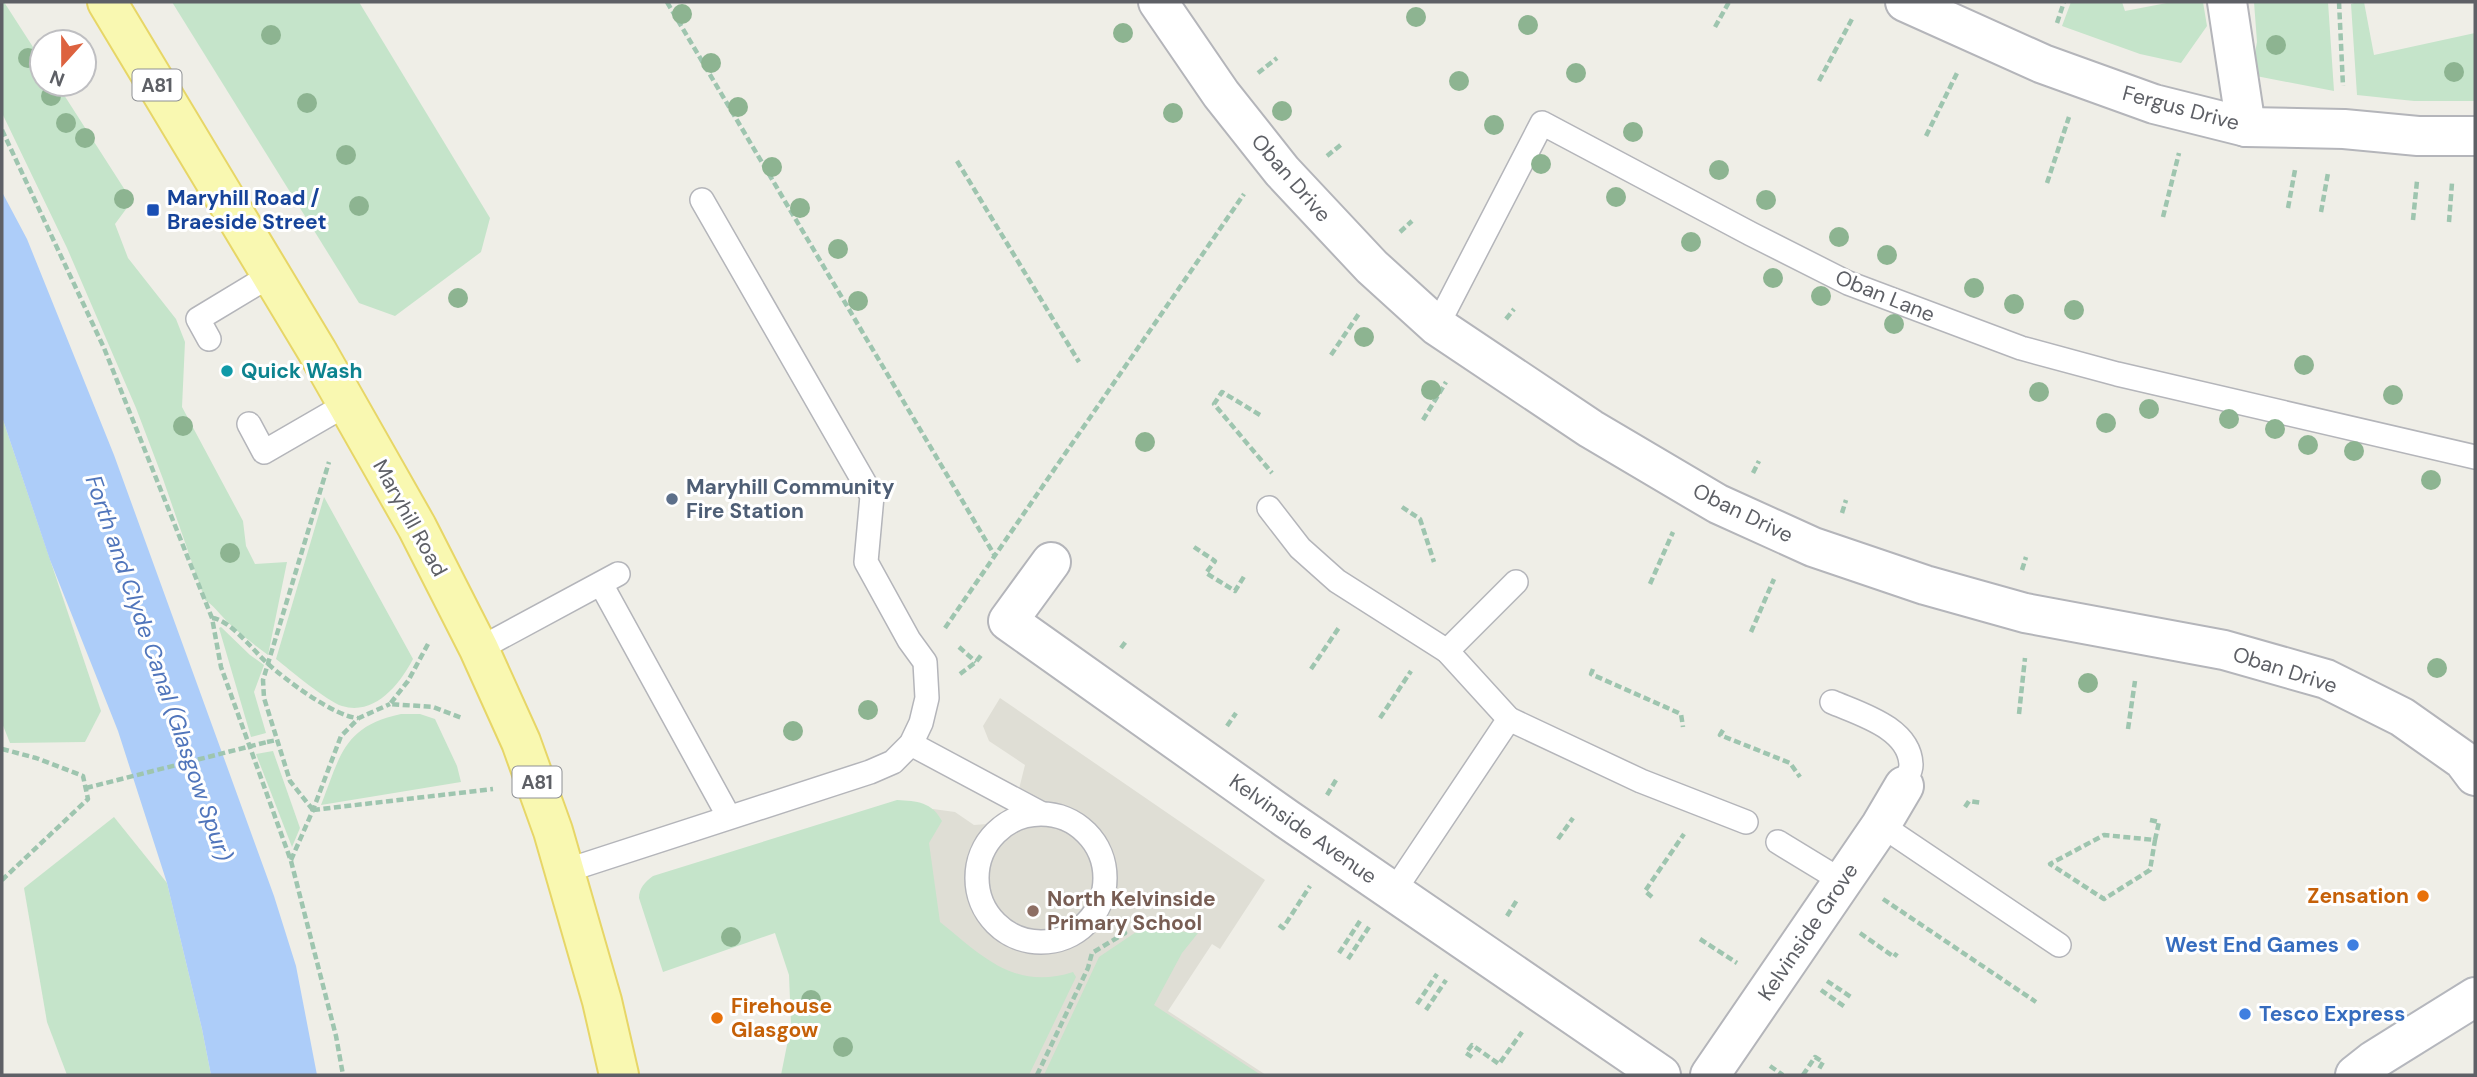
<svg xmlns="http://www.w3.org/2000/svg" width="2477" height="1077" viewBox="0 0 2477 1077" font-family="'DM Sans',sans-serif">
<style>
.education{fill:#dfded5}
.green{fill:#c5e4ca}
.water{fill:#adcdf9}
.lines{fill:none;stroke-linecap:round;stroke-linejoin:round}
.lane-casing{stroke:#b4b5ba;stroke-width:26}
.street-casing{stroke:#b4b5ba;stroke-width:42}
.secondary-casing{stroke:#b5b7bd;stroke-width:42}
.primary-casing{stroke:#e7d667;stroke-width:42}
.path{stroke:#9ec5af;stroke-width:4.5;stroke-dasharray:7 3.5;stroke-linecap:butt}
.lane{stroke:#fff;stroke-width:23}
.street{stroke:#fff;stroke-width:38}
.secondary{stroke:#fff;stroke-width:38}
.primary{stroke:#f9f8b1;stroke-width:38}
.path-bridge{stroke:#9ec5af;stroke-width:4.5;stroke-dasharray:7 3.5;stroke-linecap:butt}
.tree{fill:#8db491}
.transit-dot{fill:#1a4fb4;stroke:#fff;stroke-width:2.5}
.culture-dot{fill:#0f9aa8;stroke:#fff;stroke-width:2.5}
.service-dot{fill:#5c6f8a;stroke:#fff;stroke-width:2.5}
.food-dot{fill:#e8710a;stroke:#fff;stroke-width:2.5}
.education-dot{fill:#8d6e63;stroke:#fff;stroke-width:2.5}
.shop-dot{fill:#3f7fe0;stroke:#fff;stroke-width:2.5}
.labels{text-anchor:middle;stroke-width:6;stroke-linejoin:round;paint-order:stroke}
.shield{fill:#fff;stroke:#8e9094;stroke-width:2}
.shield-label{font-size:19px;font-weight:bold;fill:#5e6066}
.street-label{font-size:21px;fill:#5e6066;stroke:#fff}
.transit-label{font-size:21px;font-weight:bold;fill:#164399;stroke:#fff;text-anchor:start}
.culture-label{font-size:21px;font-weight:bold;fill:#0d838f;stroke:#fff;text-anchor:start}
.service-label{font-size:21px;font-weight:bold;fill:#4e5e75;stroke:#fff;text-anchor:start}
.food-label{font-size:21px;font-weight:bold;fill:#c56008;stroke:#fff;text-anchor:end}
.education-label{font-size:21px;font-weight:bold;fill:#785e54;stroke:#fff;text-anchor:start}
.shop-label{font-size:21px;font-weight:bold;fill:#366cbe;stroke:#fff;text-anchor:end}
.water-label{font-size:23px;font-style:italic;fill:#5075bb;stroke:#fff}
</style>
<rect width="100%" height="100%" fill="#efeee7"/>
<!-- education -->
<path class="education" d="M1000,698L1265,880L1220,949L1212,944L1168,1011L1266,1075H857L933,809L955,812L974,825L1001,823L1016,801L1025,765L989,741L983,726Z"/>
<!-- green -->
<g class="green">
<path d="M2,2H4L42,61V84H57L132,201L115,224L128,258L176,319L185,342L182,407L243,521L246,546L255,564L287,562L268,655C256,646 244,637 233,627C222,618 217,608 205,600L163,479L136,408L67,248L2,113Z"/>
<path d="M172,2H359L490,218L481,252L395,316L359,303Z"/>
<path d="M2071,2H2122L2125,11L2172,2H2203L2207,26L2181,63L2140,54L2062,26Z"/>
<path d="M2254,2H2328L2334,91L2251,75L2257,42Z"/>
<path d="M2357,2H2364L2374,55L2475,33V101H2414L2357,95L2351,4Z"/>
<path d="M2,417L101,711L85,742L10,743L2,723Z"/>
<path d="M324,497L413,659C400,684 375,716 342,706C328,702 290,670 276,659Z"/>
<path d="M221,627L250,655L264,665L254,692L266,733L251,737L219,628Z"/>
<path d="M401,714H420L435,719L457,766L461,782L321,805C340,757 343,726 401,714Z"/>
<path d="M273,751L300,828L292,847L256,754Z"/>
<path d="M897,800C917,801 932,802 942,821L929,843L940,922C982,956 1015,991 1073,972L1076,977L1029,1075H781L791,1025L789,975L775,933L663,972L639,898C639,888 645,882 653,876Z"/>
<path d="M114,817L167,883L202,1029L211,1075H67L47,1022L24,888Z"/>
<path d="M1142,928L1198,933L1182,953L1154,1005L1261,1075H1044L1099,957Z"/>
</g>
<!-- water -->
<path class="water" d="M2,192L27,239L114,455L274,896L296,966L317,1075H211L202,1029L167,883L118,731L50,560L2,417Z"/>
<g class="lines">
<defs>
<g id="lane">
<path d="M1437,326L1542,123L1751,234L1848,283L2021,348L2117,374L2475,457"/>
<path d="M209,339L198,319L271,275"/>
<path d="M249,424L264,452L347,404"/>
<path d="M1269,508L1300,548L1337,581L1447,651L1509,719L1394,891"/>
<path d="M601,584L729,817"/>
<path d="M479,649L618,574"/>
<path d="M1447,651L1516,582"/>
<path d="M1832,702C1860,714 1910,728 1911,765C1911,772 1906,779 1904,786"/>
<path d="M1509,719L1641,781L1746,822"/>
<path d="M911,744L1040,813"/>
<circle cx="1041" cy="878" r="64"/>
<path d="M1881,825L2059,945"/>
<path d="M1778,842L1842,881"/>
<path d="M565,871L870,772L893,762L911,744L921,723L927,698L925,662L909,640L866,562L872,496L702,200"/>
</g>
<g id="street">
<path d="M1158,2L1221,94L1282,171L1372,267L1437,326L1591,429L1718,504L1813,547L1925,585L2025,613L2224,650L2326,679L2402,717L2463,760L2475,776"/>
<path d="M1905,2L2043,64L2154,104L2246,127L2344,129L2418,136H2475"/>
<path d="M2227,2L2246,127"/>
<path d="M1051,562L1008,621L1287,819L1661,1075"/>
<path d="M1710,1075L1881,825L1904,786"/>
</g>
<path id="secondary" d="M2355,1075L2374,1060L2475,997"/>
<path id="primary" d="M107,2L317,351L417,527L479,649L521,742L553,831L602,1001L619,1075"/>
</defs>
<!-- lane casing -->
<use href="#lane" class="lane-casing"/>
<!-- street casing -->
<use href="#street" class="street-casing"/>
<!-- secondary casing -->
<use href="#secondary" class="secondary-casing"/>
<!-- primary casing -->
<use href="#primary" class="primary-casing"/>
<!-- path -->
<g class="path">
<path d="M667,2L995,556"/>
<path d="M2339,2L2343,86"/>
<path d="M2057,23L2064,2"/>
<path d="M1715,27L1729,2"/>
<path d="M1258,73L1277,58"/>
<path d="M1819,81L1853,17"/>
<path d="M2,130L104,348L212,618L221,667L291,861L336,1036L343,1075"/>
<path d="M1926,136L1958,71"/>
<path d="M1327,156L1343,143"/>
<path d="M957,161L1079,362"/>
<path d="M2047,183L2069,117"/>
<path d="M2288,208L2295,170"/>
<path d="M2321,212L2328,173"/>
<path d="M2163,217L2179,153"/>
<path d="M2413,220L2417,181"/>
<path d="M2449,222L2452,183"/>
<path d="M1400,232L1412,221"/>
<path d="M1506,319L1514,309"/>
<path d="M1331,355L1360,312"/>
<path d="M1260,415L1222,392L1214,404L1272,473"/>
<path d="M1423,420L1446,382"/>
<path d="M1753,473L1759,461"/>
<path d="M1402,507L1420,519L1434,562"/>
<path d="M1842,513L1846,500"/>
<path d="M1194,547L1215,561L1206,573L1235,591L1245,575"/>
<path d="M2022,570L2026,557"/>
<path d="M1650,584L1673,532"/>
<path d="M212,618C229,619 253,650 266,662C284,679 335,717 358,718"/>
<path d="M945,628L1244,194"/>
<path d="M1751,632L1774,579"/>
<path d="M428,644L408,681L390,704L433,707L462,718"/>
<path d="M959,647L976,662"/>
<path d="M1121,648L1127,640"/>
<path d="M1311,669L1340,626"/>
<path d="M1593,669L1591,674L1681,714L1683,727"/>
<path d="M960,674L976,662L982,654"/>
<path d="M2019,714L2025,658"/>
<path d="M1380,718L1411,671"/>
<path d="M1227,726L1236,713"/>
<path d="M2128,729L2135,681"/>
<path d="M1723,730L1720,735L1790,763L1800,777"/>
<path d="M267,742L277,740"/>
<path d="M2,749L36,758L83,776L88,799L2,880"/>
<path d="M1327,795L1336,780"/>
<path d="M1965,807L1969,801L1982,803"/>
<path d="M313,810L290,781L264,698L263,680L329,462"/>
<path d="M313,810L493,789"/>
<path d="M2150,820L2159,822L2155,840L2104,835L2050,864L2104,899L2150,870L2155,840"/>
<path d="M1558,839L1573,818"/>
<path d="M291,860L313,810L341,736L359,718L390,704"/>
<path d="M1652,897L1645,891L1684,834"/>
<path d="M1883,899L2036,1002"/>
<path d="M1507,916L1517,900"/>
<path d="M1279,925L1283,928L1310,886"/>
<path d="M1860,933L1894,957L1897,953"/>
<path d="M1700,939L1737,963"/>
<path d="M1339,953L1360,921"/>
<path d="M1348,959L1369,927"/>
<path d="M1827,981L1851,997"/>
<path d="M1821,990L1845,1007"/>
<path d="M1417,1004L1437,974"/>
<path d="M1426,1010L1446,980"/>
<path d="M1472,1057L1466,1053L1472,1045L1499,1064L1522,1032"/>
<path d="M1770,1066L1783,1075"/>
<path d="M1037,1075L1088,968L1092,953L1125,933L1120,925L1091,919"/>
<path d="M1803,1075L1815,1057L1823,1062L1819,1069"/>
</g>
<!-- lane -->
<use href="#lane" class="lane"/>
<!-- street -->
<use href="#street" class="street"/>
<!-- secondary -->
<use href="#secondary" class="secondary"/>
<!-- primary -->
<use href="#primary" class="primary"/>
<!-- path-bridge -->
<path class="path-bridge" d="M86,788L267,742"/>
</g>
<!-- trees -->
<g class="tree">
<circle cx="682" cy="14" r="10"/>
<circle cx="1416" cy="17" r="10"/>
<circle cx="1528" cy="25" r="10"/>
<circle cx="1123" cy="33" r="10"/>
<circle cx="271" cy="35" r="10"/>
<circle cx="2276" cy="45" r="10"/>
<circle cx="28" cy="58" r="10"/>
<circle cx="711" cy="63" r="10"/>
<circle cx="2454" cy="72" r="10"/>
<circle cx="1576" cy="73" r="10"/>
<circle cx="1459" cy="81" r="10"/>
<circle cx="51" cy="96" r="10"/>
<circle cx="307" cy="103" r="10"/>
<circle cx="738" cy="107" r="10"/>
<circle cx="1282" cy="111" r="10"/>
<circle cx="1173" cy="113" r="10"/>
<circle cx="66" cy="123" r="10"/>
<circle cx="1494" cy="125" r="10"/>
<circle cx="1633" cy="132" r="10"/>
<circle cx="85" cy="138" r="10"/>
<circle cx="346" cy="155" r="10"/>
<circle cx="1541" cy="164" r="10"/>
<circle cx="772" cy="167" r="10"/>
<circle cx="1719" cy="170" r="10"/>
<circle cx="1616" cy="197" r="10"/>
<circle cx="124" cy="199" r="10"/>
<circle cx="1766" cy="200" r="10"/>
<circle cx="359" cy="206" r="10"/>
<circle cx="800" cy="208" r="10"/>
<circle cx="1839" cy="237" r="10"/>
<circle cx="1691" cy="242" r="10"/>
<circle cx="838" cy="249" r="10"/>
<circle cx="1887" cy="255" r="10"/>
<circle cx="1773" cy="278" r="10"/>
<circle cx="1974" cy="288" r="10"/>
<circle cx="1821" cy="296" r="10"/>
<circle cx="458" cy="298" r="10"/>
<circle cx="858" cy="301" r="10"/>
<circle cx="2014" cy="304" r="10"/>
<circle cx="2074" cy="310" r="10"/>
<circle cx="1894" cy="324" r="10"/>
<circle cx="1364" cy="337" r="10"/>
<circle cx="2304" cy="365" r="10"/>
<circle cx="1431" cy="390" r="10"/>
<circle cx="2039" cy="392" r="10"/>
<circle cx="2393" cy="395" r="10"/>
<circle cx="2149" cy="409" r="10"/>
<circle cx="2229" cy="419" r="10"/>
<circle cx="2106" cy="423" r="10"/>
<circle cx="183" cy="426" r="10"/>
<circle cx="2275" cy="429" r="10"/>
<circle cx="1145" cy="442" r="10"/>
<circle cx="2308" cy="445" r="10"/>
<circle cx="2354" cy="451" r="10"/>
<circle cx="2431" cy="480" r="10"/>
<circle cx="230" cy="553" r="10"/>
<circle cx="2437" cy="668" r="10"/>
<circle cx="2088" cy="683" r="10"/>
<circle cx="868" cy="710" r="10"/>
<circle cx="793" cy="731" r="10"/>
<circle cx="731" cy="937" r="10"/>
<circle cx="811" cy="1000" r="10"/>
<circle cx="843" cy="1047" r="10"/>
</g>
<!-- markers -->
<rect class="transit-dot" x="146" y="203" width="14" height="14" rx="3.5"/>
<circle class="culture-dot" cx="227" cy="371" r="7"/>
<circle class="service-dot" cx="672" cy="499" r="7"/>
<g class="food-dot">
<circle cx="2423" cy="896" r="7"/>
<circle cx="717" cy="1018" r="7"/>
</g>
<circle class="education-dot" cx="1033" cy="911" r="7"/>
<g class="shop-dot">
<circle cx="2353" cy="945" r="7"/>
<circle cx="2245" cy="1014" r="7"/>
</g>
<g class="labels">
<!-- shield labels -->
<g class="shield">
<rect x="132.5" y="69.5" width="49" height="31" rx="5"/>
<rect x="512.5" y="766.5" width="49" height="31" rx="5"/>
</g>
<g class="shield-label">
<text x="157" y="92">A81</text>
<text x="537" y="789">A81</text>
</g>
<!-- street labels -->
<g class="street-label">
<text transform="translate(2181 108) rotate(15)" y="7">Fergus Drive</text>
<text transform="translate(1291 178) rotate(49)" y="7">Oban Drive</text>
<text transform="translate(1885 296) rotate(22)" y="7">Oban Lane</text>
<text transform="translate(1743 513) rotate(26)" y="7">Oban Drive</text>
<text transform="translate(410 518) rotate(61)" y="7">Maryhill Road</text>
<text transform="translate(2285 670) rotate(18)" y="7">Oban Drive</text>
<text transform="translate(1303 829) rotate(35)" y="7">Kelvinside Avenue</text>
<text transform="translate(1808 932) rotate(-56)" y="7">Kelvinside Grove</text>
</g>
<!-- transit labels -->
<g class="transit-label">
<text x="167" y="205">Maryhill Road /<tspan x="167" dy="24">Braeside Street</tspan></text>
</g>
<!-- culture labels -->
<g class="culture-label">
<text x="241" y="378">Quick Wash</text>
</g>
<!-- service labels -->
<g class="service-label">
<text x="686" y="494">Maryhill Community<tspan x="686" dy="24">Fire Station</tspan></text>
</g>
<!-- food labels -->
<g class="food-label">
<text x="2409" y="903">Zensation</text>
<text x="731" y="1013" text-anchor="start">Firehouse<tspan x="731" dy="24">Glasgow</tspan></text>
</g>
<!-- education labels -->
<g class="education-label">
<text x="1047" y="906">North Kelvinside<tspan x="1047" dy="24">Primary School</tspan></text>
</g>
<!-- shop labels -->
<g class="shop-label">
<text x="2339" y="952">West End Games</text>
<text x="2259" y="1021" text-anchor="start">Tesco Express</text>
</g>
<!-- water labels -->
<g class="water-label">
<text transform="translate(159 668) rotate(71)" y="8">Forth and Clyde Canal (Glasgow Spur)</text>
</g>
</g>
<!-- border -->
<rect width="2477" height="1077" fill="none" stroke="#5e6066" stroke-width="7"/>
<!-- north arrow -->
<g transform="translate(63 63) rotate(201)"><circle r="33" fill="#ffffff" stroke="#bfbfc2" stroke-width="2"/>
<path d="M0-5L12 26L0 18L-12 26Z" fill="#dd623f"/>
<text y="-10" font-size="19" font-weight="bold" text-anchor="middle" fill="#5e6066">N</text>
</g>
</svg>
